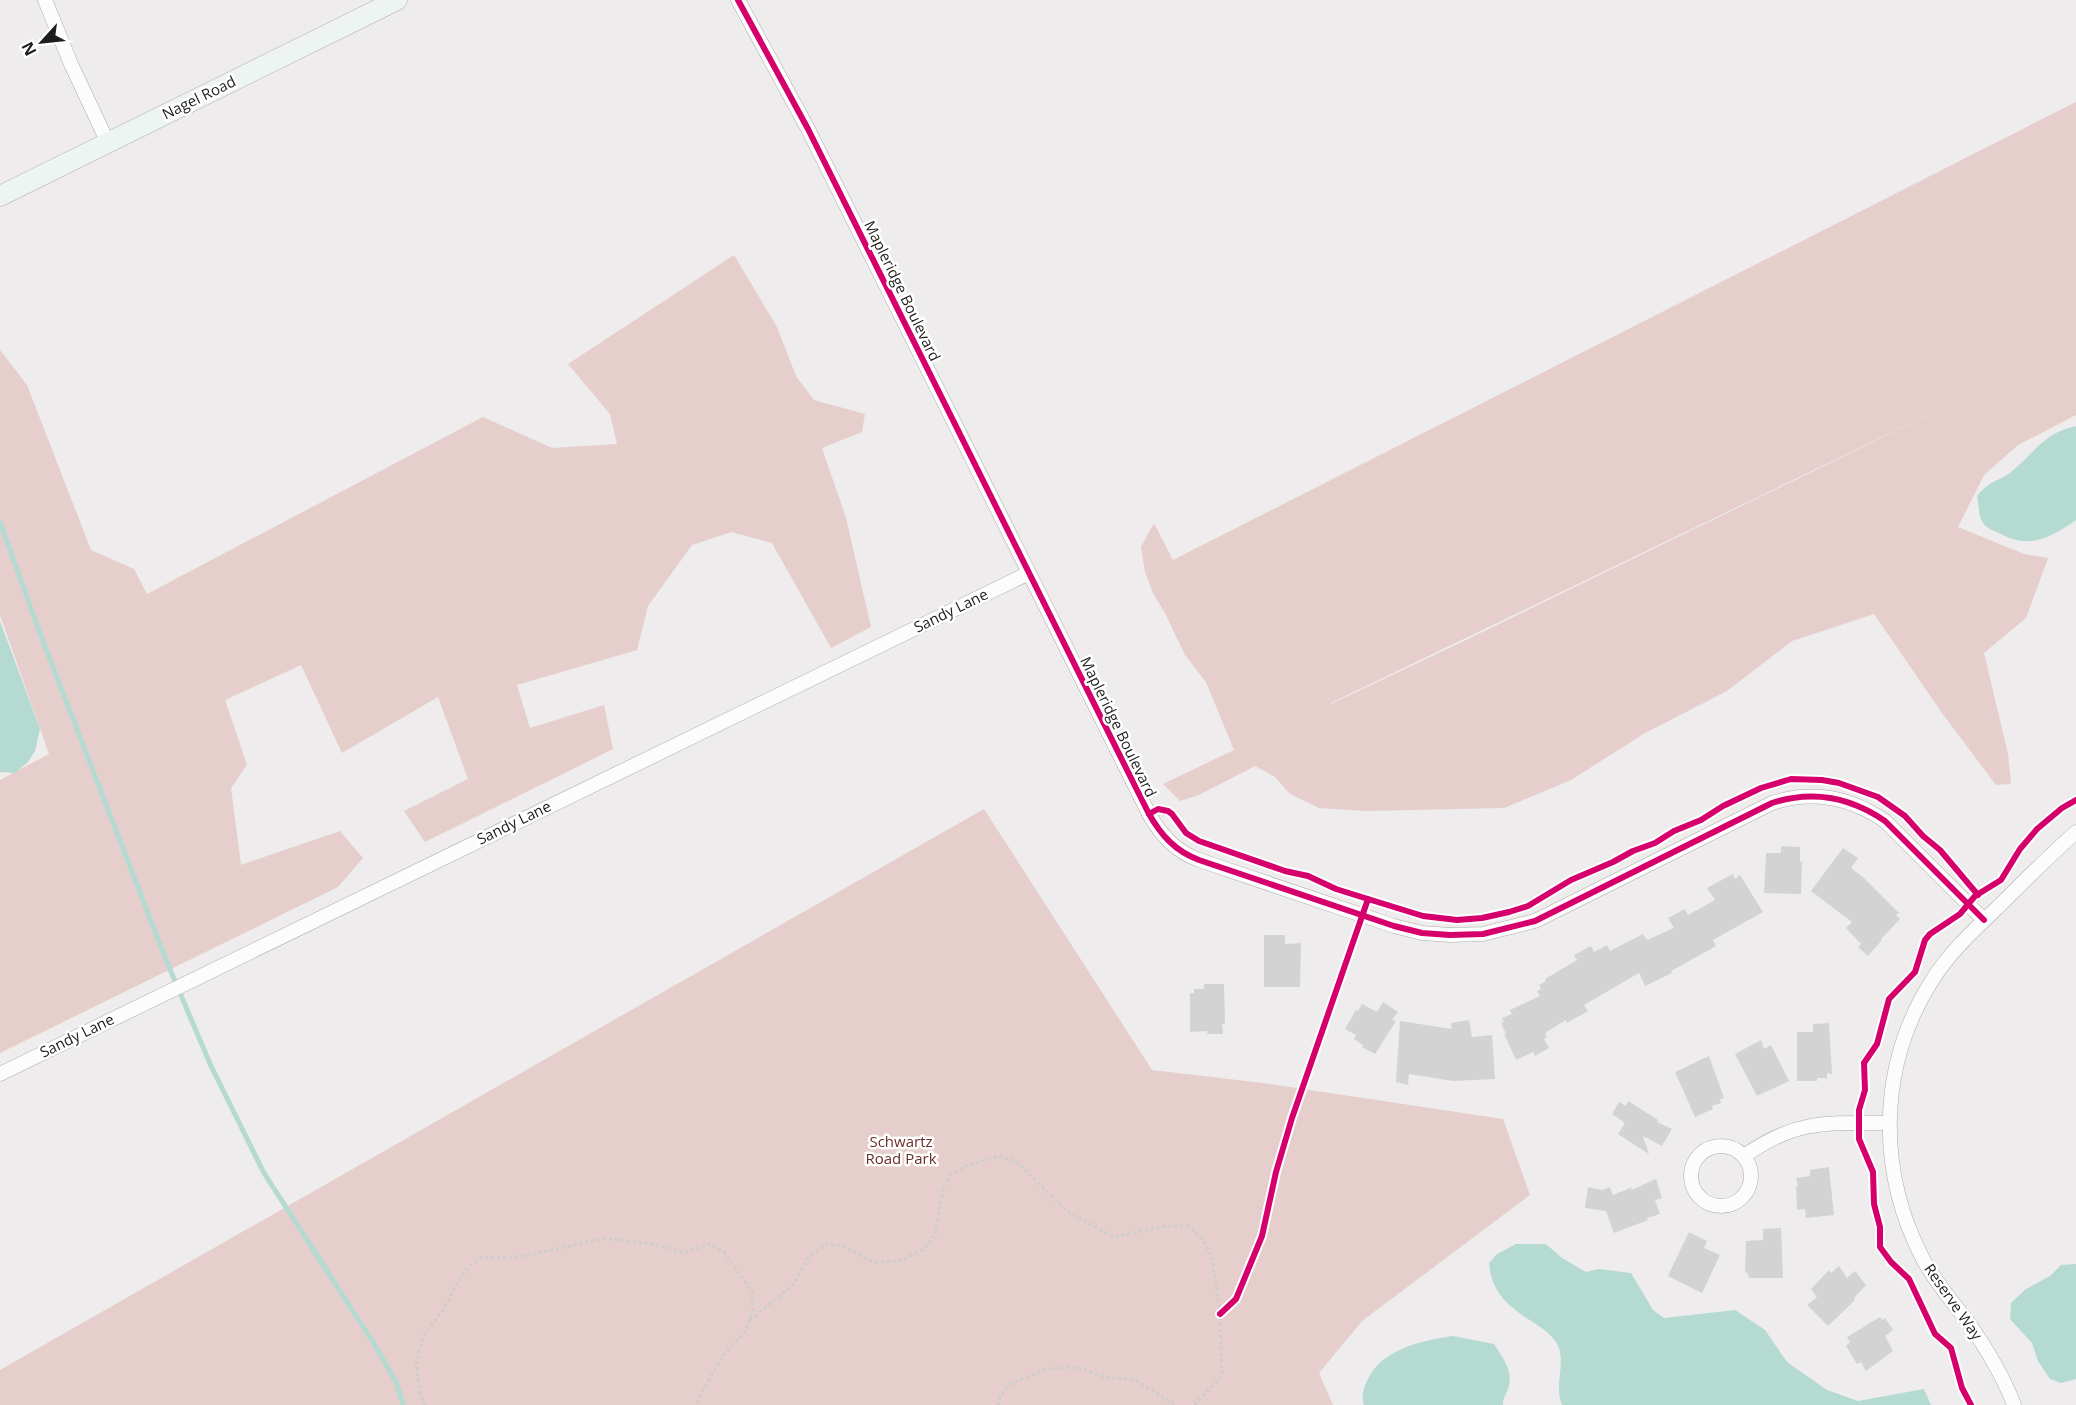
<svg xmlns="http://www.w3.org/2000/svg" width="2076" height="1405" viewBox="0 0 2076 1405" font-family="'Open Sans',sans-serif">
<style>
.green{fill:#e5cecc;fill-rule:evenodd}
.water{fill:#b5dad1}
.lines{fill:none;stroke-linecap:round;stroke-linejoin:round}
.stream{stroke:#b5dad1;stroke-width:5}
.building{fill:#d4d3d3}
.street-casing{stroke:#adabab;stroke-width:15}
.secondary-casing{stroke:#adabab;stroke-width:21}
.path{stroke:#cecdcd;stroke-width:3;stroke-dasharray:3 3;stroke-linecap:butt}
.street{stroke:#fcfcfc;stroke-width:14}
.secondary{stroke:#edf4f2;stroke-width:20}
.cycleway-casing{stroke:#fff;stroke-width:10}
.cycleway{stroke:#d6006c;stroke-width:6}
.labels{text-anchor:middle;stroke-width:5;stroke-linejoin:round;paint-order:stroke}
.street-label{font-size:15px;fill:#1e1c1c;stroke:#fff}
.park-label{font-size:15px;fill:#6b2e2a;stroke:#fff}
</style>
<rect width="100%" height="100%" fill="#eeecec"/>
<!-- green -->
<g class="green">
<path d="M2076,102V415L2018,445L1984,475L1958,527L2024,554L2048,558L2026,618L1984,653L2008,754L2011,784L1996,785L1942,713L1874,614L1792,641L1727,691L1645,733L1571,780L1504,808L1366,811L1319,808L1290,794L1275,777L1255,766L1199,795L1180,801L1163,784L1234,750L1206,682L1185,655L1165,613L1153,593L1145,572L1141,547L1154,523L1173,560ZM1984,388L1466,640L1331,704V703Z"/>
<path d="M734,255L777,327L796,376L814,400L865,414L862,432L822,448L846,518L871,627L831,648L772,543L731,532L692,545L648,606L637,650L517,685L530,728L604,705L613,749L425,842L404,811L468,779L438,697L342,753L301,665L225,700L247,765L231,788L241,865L340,831L363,858L338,887L0,1053V780L49,754L0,615V350L27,385L91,550L134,569L147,594L483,417L552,448L617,444L610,414L568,364Z"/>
<path d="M984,809L1152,1070L1263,1083L1503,1119L1530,1195L1362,1321L1319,1373L1333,1405H0V1370Z"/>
</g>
<!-- water -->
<g class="water">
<path d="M2076,426V520C2050,538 2029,550 1999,533C1994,531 1986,528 1983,523C1978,516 1979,504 1977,496C1991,479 1997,483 2011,472C2036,452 2042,434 2076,426Z"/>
<path d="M0,621L40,729L35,751L28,762L15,773L0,772Z"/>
<path d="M1516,1244H1546L1562,1258L1586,1272L1599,1269L1631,1273L1653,1310L1664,1318L1735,1310L1765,1330L1787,1362L1827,1390L1858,1401L1924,1389L1931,1405H1562C1553,1383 1568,1361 1556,1342C1550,1333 1539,1326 1531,1321C1507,1305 1492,1293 1489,1263L1497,1254Z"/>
<path d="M2076,1264V1379L2061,1383L2050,1379L2038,1361L2032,1343L2010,1319L2011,1303L2026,1289L2050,1276L2061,1265Z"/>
<path d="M1453,1336L1494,1344C1502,1356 1513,1371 1509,1386C1507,1393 1503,1397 1503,1405H1364C1361,1396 1363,1392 1366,1383C1380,1349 1420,1341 1453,1336Z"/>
</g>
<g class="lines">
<!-- stream -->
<path class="stream" d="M0,522L38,628L166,960L211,1066L264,1173L376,1347L397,1384L403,1405"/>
</g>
<!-- building -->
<g class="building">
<path d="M1781,846L1800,847V862H1802L1801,894L1764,893L1766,853H1781Z"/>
<path d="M1843,848L1858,858L1851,868L1864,878L1899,913L1896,915L1900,919L1881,939L1882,940L1868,956L1858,947L1861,944L1846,928L1852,922L1811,891Z"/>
<path d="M1733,874L1735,879L1740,875L1763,912L1713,940L1716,946L1671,971L1672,973L1645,986L1639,973L1584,1005L1588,1011L1567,1023L1566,1020L1545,1033L1547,1037L1544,1039L1549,1048L1535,1056L1533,1052L1516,1060L1504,1034H1506L1501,1023L1504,1022L1502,1018L1512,1014L1510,1010L1540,996L1537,991L1541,989L1539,985L1546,981L1545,979L1577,960L1574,955L1591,946L1594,952L1607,945L1610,951L1643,934L1647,940L1674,928L1668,918L1685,909L1688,915L1715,900L1707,888Z"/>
<path d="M1264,935H1285V944L1301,943L1300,987H1264Z"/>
<path d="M1204,984H1224L1225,1024H1222L1223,1034H1207L1208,1031L1190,1032V993H1194V989H1204Z"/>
<path d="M1383,1002L1398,1012L1392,1020L1396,1021L1375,1054L1362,1047L1363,1045L1354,1039L1356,1035L1345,1029L1356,1010L1358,1011L1362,1004L1377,1012Z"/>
<path d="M1469,1020L1472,1037L1492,1035L1495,1079L1453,1081L1409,1074L1408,1085L1396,1082L1400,1021L1452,1029L1451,1023Z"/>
<path d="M1829,1023L1832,1074L1827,1073V1078H1817V1081H1797V1032H1813V1024Z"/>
<path d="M1761,1040L1764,1049L1771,1045L1789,1081L1757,1096L1735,1054Z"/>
<path d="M1709,1056L1724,1098L1720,1099L1721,1103L1712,1106L1713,1109L1695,1117L1675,1072Z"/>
<path d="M1628,1101L1658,1120L1657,1122L1672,1129L1662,1146L1643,1136L1649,1154L1618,1134L1625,1123L1612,1114L1619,1102L1626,1106Z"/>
<path d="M1829,1167L1834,1215L1806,1218L1805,1209L1797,1210L1796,1186H1798L1796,1178L1810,1176V1170Z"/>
<path d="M1656,1179L1662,1198L1655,1200L1660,1214L1647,1218L1648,1220L1614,1233L1606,1211L1585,1208L1588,1187L1602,1190L1610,1187L1613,1195L1632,1187L1631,1190Z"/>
<path d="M1781,1228L1783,1278H1749L1747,1272L1745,1273L1746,1241L1763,1240V1229Z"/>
<path d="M1689,1232L1707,1241L1704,1248L1720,1255L1702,1293L1668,1276Z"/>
<path d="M1839,1266L1847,1278L1855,1271L1866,1285L1854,1298L1855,1300L1828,1326L1807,1305L1817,1297L1811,1289L1829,1270L1831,1273Z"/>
<path d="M1880,1317L1882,1320L1885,1318L1893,1330L1885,1336L1893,1351L1866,1371L1861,1362L1857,1364L1846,1346L1850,1342L1847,1337Z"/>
</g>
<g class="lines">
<defs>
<g id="street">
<path d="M45,0L71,64L108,143"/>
<path d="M738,0L808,129L1149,814C1161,835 1175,851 1199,860L1394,926L1422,933L1450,935L1483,934L1535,921L1772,803C1812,790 1850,797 1885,821L1984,920"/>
<path d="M0,1074L1029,573"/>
<circle cx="1721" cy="1176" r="30"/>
<path d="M1744,1156C1797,1119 1827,1123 1889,1123"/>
<path d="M2014,1405C2003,1375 1986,1348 1968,1322C1952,1301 1935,1282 1923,1259C1877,1171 1878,1067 1931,982C1948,954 1974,930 1997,908C2023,882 2049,856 2076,832"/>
</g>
<path id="secondary" d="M0,196L397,0"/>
</defs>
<!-- street casing -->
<use href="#street" class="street-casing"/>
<!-- secondary casing -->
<use href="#secondary" class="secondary-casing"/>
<!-- path -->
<g class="path">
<path d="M750,1320L793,1285L809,1257L825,1244L842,1246L873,1262L900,1261L923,1250L936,1233L943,1186L951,1174L966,1166L999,1156L1016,1161L1067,1211L1114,1237L1166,1226H1188L1201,1237L1212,1257L1220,1314L1222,1376L1194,1405"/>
<path d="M425,1405L420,1394L416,1360L425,1333L444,1309L457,1283L469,1266L482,1257L502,1258L531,1255L604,1238L652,1244L685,1253L709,1244L724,1252L752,1291L753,1310L746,1331L724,1354L695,1405"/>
<path d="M998,1405L1000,1396L1012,1383L1047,1369L1077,1367L1106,1378L1133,1379L1176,1405"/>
</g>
<!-- street -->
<use href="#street" class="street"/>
<!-- secondary -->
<use href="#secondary" class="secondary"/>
<defs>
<g id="cycleway">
<path d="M738,0L808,129L1149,814C1161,835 1175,851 1199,860L1394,926L1422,933L1450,935L1483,934L1535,921L1772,803C1812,790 1850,797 1885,821L1984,920"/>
<path d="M1149,814L1158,809L1168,811L1172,814L1186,833L1199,841L1285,871L1308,876L1336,889L1368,899L1292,1118L1276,1172L1262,1236L1236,1299L1220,1314"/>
<path d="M1368,899L1423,916L1457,920L1482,918L1509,912L1528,906L1571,880L1613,862L1633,851L1655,843L1674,831L1701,820L1723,806L1761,788L1791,779L1822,780L1839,783L1878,797L1905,816L1923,836L1940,850L1978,895"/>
<path d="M1971,1405L1962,1388L1951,1348L1935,1334L1909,1279L1891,1262L1880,1247V1227L1874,1204L1873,1172L1859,1139V1110L1865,1090L1864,1063L1877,1044L1889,999L1915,972L1925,940L1930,934L1960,914L1975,896L2001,880L2020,849L2037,829L2062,808L2076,800"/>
</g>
</defs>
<!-- cycleway casing -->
<use href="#cycleway" class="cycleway-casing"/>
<!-- cycleway -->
<use href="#cycleway" class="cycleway"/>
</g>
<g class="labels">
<!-- street labels -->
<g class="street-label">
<text transform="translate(199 98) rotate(-26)" y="5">Nagel Road</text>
<text transform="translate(902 291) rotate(64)" y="5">Mapleridge Boulevard</text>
<text transform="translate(951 611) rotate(-26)" y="5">Sandy Lane</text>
<text transform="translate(1118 727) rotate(64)" y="5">Mapleridge Boulevard</text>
<text transform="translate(514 823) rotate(-26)" y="5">Sandy Lane</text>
<text transform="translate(77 1036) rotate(-26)" y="5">Sandy Lane</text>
<text transform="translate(1953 1302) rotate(55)" y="5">Reserve Way</text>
</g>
<!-- park labels -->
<g class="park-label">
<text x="901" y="1147">Schwartz<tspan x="901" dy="17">Road Park</tspan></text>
</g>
</g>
<!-- north arrow -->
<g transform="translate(42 42) rotate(243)" stroke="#ffffff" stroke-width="4.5" paint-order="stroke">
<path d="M0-4.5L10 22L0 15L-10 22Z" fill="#1e1c1c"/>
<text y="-9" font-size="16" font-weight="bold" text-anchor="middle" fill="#1e1c1c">N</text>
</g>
</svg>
